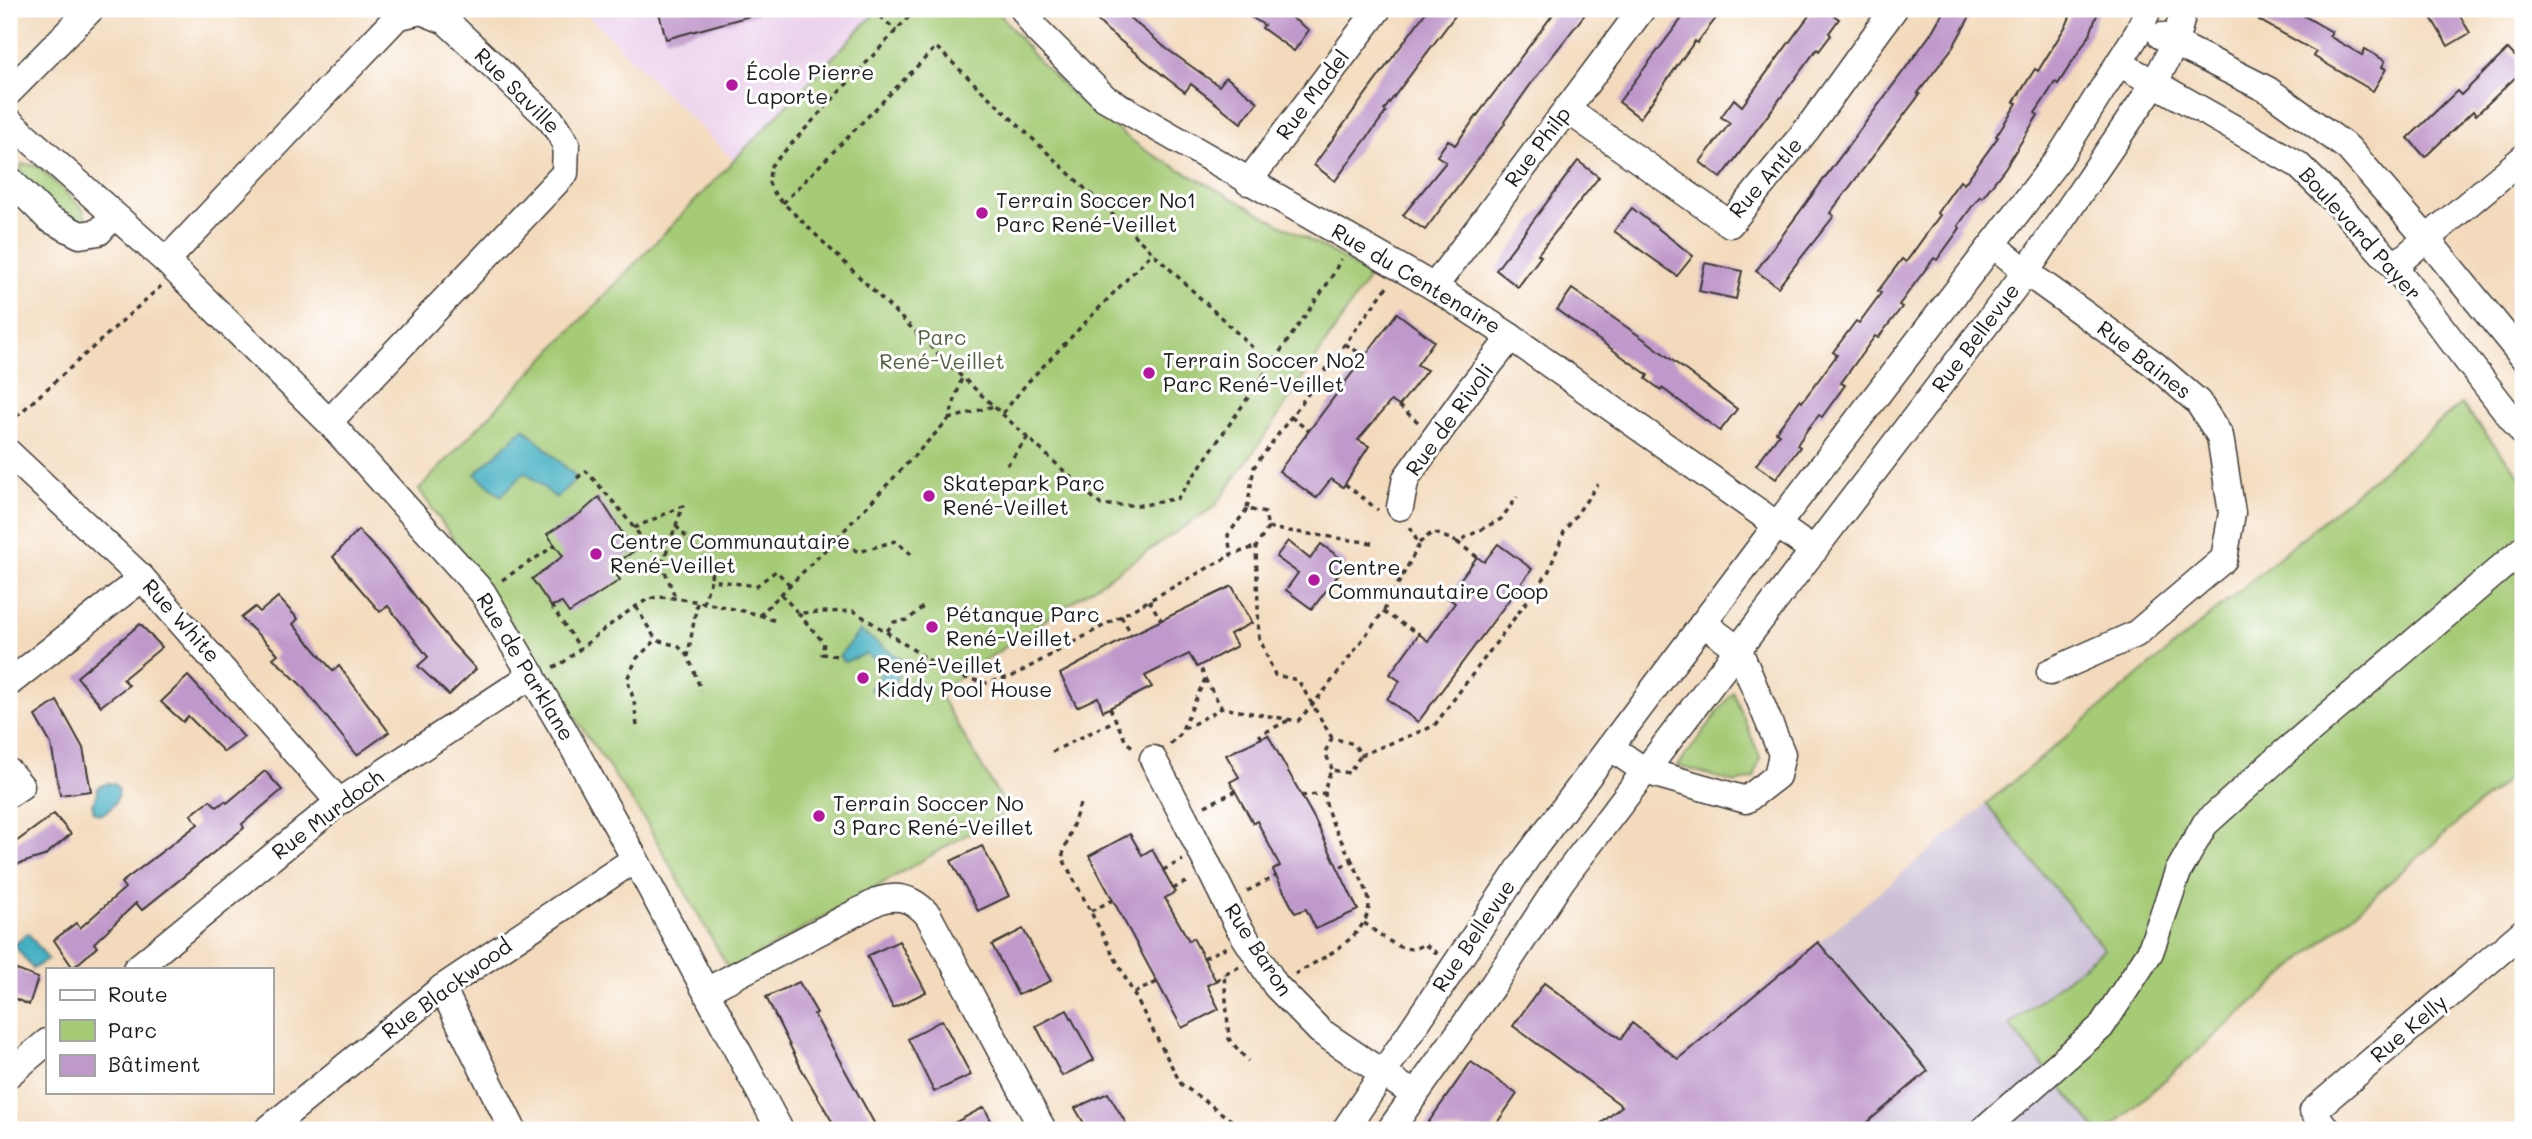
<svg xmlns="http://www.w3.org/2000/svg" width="2532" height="1139" viewBox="0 0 2532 1139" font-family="Mali,sans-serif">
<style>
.built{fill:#ebd1eb}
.industrial{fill:#cbbfd5}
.green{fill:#a5cb76;stroke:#607449;stroke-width:2}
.water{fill:#43afc2;stroke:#30666f;stroke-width:2}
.building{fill:#bf99cb}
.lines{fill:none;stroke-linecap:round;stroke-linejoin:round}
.minor-casing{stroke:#3c3834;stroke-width:29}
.path{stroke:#3c3834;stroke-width:3.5;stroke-dasharray:5 5;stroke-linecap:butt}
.minor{stroke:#fff;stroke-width:26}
.poi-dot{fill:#b5179e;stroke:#fff;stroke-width:2.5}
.labels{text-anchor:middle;stroke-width:6;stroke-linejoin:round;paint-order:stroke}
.poi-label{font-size:21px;fill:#1c1c1c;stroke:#fff;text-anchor:start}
.street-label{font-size:21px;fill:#1c1c1c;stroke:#fff}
.park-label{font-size:21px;fill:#536240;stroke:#fff}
</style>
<rect width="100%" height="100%" fill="#fff"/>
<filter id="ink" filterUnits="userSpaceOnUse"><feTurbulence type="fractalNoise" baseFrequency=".0143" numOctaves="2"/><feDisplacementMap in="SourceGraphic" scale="14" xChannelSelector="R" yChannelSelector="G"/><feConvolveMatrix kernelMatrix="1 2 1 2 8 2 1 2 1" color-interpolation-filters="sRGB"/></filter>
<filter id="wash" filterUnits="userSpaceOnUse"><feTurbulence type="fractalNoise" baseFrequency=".00686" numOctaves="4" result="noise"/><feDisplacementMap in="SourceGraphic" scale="28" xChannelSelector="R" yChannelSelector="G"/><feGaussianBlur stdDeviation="1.57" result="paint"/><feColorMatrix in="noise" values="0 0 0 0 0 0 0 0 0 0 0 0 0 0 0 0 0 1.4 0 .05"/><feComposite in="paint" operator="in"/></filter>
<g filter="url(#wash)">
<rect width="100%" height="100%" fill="#f3dabc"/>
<!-- built -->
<path class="built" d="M581,9H879L734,161Z"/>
<!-- industrial -->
<path class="industrial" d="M1986,804L2105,950L2009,1025L2097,1130H1593Z"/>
<!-- green -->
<g class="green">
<path d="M879,9H996L1034,56L1079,101L1146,151L1337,255L1369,277L1271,427L1215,506L938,692L1008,811L730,971L646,822L419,489Z"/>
<path d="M22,164L38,166L83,209L87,222L85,226L55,212L20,174Z"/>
<path d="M2461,404L2523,479V765L2108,1130H2097L2009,1025L2104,949L1986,804Z"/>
<path d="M1733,692L1760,757L1754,778L1736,783L1678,766Z"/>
</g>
<!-- water -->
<g class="water">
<path d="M524,428L577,478L556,498L525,472L501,496L475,474Z"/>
<path d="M860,631L902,660C900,679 894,685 880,697L870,689L882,672V665L866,654L844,662L839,656Z"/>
<path d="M108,783L115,784L119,791C116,804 112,809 100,815L94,812L92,803L97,796L98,787Z"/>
<path d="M28,933L48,959L33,969L14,945Z"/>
</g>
<g id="blocks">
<!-- building -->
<g class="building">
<path d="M658,9H756L757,14L666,39Z"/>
<path d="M1086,9H1119L1167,49L1219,86L1226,77L1258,102L1241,123L1191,84L1185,92L1169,80L1107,30Z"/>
<path d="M1238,9H1279L1309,30L1294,51L1262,28L1264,25Z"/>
<path d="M1428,9H1460L1384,110L1386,112L1335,181L1314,165Z"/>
<path d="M1557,9H1589L1533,81L1504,122L1505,123L1425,230L1403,215L1446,162L1437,156L1448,140L1455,145Z"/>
<path d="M1689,9H1723L1697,43L1695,41L1640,118L1619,102Z"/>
<path d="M1814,9H1825L1839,19L1829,33L1831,35L1819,51L1817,49L1721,178L1700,162L1730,123L1721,117L1734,99L1742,106Z"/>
<path d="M1945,9H1974L1953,47L1918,93L1920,94L1830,213L1834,216L1778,287L1756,271L1930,35Z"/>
<path d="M2073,9H2099L2090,34L2058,84L2055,82L2045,98L2035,113L2038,115L2005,168L1982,198L1980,196L1968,212L1958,226L1960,228L1937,260L1934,258L1910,290L1899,305L1902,307L1878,338L1875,336L1864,351L1841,383L1845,385L1822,417L1819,415L1807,430L1797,445L1800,447L1776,479L1756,465L1779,434L1776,432L1800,400L1802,402L1837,355L1833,352L1856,321L1859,323L1881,293L1878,291L1902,259L1906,262L1940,215L1937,213L1960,181L1964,184L1998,137L1996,136L2017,103L2014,102L2035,69L2038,71L2067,24Z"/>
<path d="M2265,9H2292L2332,32L2329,36L2362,55L2365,49L2385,61L2382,67L2386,69L2373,91L2313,56L2316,52L2259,20Z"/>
<path d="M2426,9H2456L2470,33L2448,46Z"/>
<path d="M2508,49L2523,65V70L2476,115L2473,111L2425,157L2408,138L2457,91L2461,95Z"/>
<path d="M1578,161L1599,177L1538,254L1541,256L1518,287L1496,270Z"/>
<path d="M1632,208L1693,256L1677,276L1614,231Z"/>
<path d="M1705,263L1742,271L1736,299L1699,291Z"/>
<path d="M1572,289L1648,342L1737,409L1720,431L1662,388L1661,390L1646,379L1648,375L1557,310Z"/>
<path d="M1397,313L1434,341L1417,365L1427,370L1399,406L1391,401L1358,440L1369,446L1343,487L1331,479L1316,498L1279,471Z"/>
<path d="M599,497L634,551L611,567L620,580L569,613L562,603L551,606L532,579L563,556L547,534L581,513Z"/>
<path d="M358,530L389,563L452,643L476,669L449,695L418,666L428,657L388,606L380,612L333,557Z"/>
<path d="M1288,541L1310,559L1321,544L1347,563L1312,609L1286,590L1298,573L1276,557Z"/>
<path d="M1498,544L1532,569L1418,722L1387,699L1400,681L1390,674L1419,634L1428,641L1455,603L1447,597L1477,557L1484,562Z"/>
<path d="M1232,586L1252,623L1230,634L1237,646L1197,667L1189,654L1145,676L1152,687L1103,711L1098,697L1077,707L1060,674L1139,631Z"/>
<path d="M278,597L298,619L293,624L333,671L339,666L389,732L357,755L301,685L273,658L278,654L241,618L255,607L260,612Z"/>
<path d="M140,624L162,647L123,679L129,685L101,706L77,677Z"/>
<path d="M188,676L244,737L224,752L188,716L183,722L161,702Z"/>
<path d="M57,701L83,748L91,791L60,795L51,744L35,716Z"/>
<path d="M1268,735L1314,818L1358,910L1316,929L1306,909L1295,913L1273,870L1280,866L1257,821L1253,823L1230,782L1239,777L1226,755Z"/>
<path d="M265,771L282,790L242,824L244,828L142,910L136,903L94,943L97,947L73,968L54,940L76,923L80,928L125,888L121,883L198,824L191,815L210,800L217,807L225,801L227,803Z"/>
<path d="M54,814L71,834L44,856L9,867V847Z"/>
<path d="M1130,834L1142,855L1152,849L1175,892L1165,898L1189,941L1193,938L1216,981L1207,985L1219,1009L1182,1028L1089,856Z"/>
<path d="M982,846L1009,896L978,911L951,861Z"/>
<path d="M1023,929L1051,981L1018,995L992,945Z"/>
<path d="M899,941L926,992L893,1008L867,956Z"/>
<path d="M1818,942L1928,1071L1858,1130H1593L1622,1106L1513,1026L1544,983L1621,1039L1632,1023L1678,1059Z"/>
<path d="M9,967L38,978L29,1005L9,996Z"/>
<path d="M799,982L817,1013L814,1014L878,1130H837L801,1068L766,997Z"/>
<path d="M1067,1010L1094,1060L1062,1076L1036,1026Z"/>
<path d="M942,1020L971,1075L934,1092L908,1039Z"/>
<path d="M1471,1062L1517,1094L1492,1130H1423Z"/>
<path d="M1108,1093L1130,1130H1088L1075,1108Z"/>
<path d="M984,1107L996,1130H941Z"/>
</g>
</g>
</g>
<g filter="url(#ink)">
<use href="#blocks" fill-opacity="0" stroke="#3c3834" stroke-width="2"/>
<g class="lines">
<defs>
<g id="minor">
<path d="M1023,9L1037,30L1105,98L1434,287L1511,337L1814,551"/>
<path d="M2161,36L2268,90L2348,148L2427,239L2523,357"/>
<path d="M2119,63L2297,164L2337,203L2394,266L2523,433"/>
<path d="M9,92L91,9"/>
<path d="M1566,109L1730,224L1808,128L1894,9"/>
<path d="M9,121L166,261L329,422L483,593L563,729L635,859L780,1130"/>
<path d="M9,179L49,219L80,235L99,232L114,215"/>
<path d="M1248,182L1378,9"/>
<path d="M1993,244L2026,272L2154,364L2198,402L2220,436L2232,513L2224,559L2136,634L2050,672"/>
<path d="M166,261L397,17L421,11L446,21L551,120L566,143L565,173L329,422"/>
<path d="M2394,266L2523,158"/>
<path d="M1434,287L1642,9"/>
<path d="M9,453L142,578L339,802"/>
<path d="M1400,507L1406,478L1470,389L1511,337"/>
<path d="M9,683L142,578"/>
<path d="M1610,747L1645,771L1746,800L1777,776L1782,754L1739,650L1703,623"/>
<path d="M1153,759L1184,817L1238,926L1276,986L1320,1031L1415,1095"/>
<path d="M9,772L21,786L9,794"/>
<path d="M136,969L339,802L532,675"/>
<path d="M442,988L513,1130"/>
<path d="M706,991L880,900C900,894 915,900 928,915L1043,1130"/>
<path d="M9,1074L47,1042"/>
<path d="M267,1130L442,988L635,859"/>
<path d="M1345,1130L1528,856L1777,525L2059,158L2139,31L2148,9"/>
<path d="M1390,1130L1493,985L1562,880L2026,272L2154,84L2175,43L2184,9"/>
<path d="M1983,1130L2101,1027L2150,952L2178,872L2205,824L2278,758L2523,549"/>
<path d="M2327,1130L2313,1111L2523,932"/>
</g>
</defs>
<!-- minor casing -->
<use href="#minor" class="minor-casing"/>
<!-- path -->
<g class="path">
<path d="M873,9L896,31"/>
<path d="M916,9L770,167L769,183L776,196L962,377L1101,505H1144L1178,498L1330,280L1341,259"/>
<path d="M783,203L936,47L1254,349"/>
<path d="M1345,344L1365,356"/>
<path d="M1399,406L1418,422"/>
<path d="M1003,413L1027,383L1153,252"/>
<path d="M1291,417L1309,431"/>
<path d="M949,419L994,406"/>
<path d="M9,423L161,286"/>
<path d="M1007,465L1028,437"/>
<path d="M577,478L586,471L617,506L662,564L676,599"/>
<path d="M1345,484L1378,510"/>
<path d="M1247,509L1228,535L1231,555L1255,547"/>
<path d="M676,526L712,566L711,580"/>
<path d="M634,528L683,506L662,564"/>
<path d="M1268,528L1256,547L1259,637L1275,675L1298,680L1332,738L1354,744L1361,755L1434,726L1548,573L1564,532L1598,484"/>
<path d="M837,538L859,552L895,541L911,554"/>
<path d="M1457,542L1477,557"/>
<path d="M1372,543L1268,528L1265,513L1247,509L1254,467L1387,287"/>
<path d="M1419,543L1433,532L1457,542L1501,519L1517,497"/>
<path d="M502,580L556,545"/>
<path d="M1329,586L1336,592"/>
<path d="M781,594L798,613L854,611L952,675L987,683L1013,676L1231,555"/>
<path d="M1149,600L1161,620"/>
<path d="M697,603L688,656L701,690"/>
<path d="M703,604L711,580L756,586L776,571L790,585"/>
<path d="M551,606L581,649"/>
<path d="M636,607L656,640"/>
<path d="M1383,612L1419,634"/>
<path d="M798,613L824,643L822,654L839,656"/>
<path d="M760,615L776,621"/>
<path d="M1121,616L1132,635"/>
<path d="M887,631L894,622L908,620L924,606"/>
<path d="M553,667L561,664C580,650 634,602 653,598C673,594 738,610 760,615L837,538L949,419L962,377"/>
<path d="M1205,679L1222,708L1298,721L1325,690L1383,612L1419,545L1409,525"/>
<path d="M1110,708L1126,742L1133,747"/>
<path d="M637,726L634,701L627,679L637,658L656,640L678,646L688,656"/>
<path d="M1184,729L1222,708"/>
<path d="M1262,738L1260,735L1289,720"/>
<path d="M1332,738L1325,752L1332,769"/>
<path d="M1170,744L1179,736L1205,679L1200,665"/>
<path d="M1052,752L1116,720"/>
<path d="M1301,796L1325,793"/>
<path d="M1080,804L1062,857L1181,1084L1245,1130"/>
<path d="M1205,806L1236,791"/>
<path d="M1352,861C1338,832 1313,800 1332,770L1349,773L1361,755"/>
<path d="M1163,870L1183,860"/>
<path d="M1173,889L1190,880"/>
<path d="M1247,891L1276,876"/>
<path d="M1091,911L1113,900"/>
<path d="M1364,923C1381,934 1404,959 1424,944L1438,954"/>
<path d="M1204,958L1227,947"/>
<path d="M1239,967L1224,974L1229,1039L1248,1061"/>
<path d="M1295,974C1321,959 1371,936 1369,901C1368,889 1357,872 1352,861L1338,868"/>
<path d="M1216,981L1224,974"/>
<path d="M1134,993L1157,982"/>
</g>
<!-- minor -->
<use href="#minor" class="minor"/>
</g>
</g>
<!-- markers -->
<g class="poi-dot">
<circle cx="732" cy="85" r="7"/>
<circle cx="982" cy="213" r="7"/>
<circle cx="1149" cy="373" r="7"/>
<circle cx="929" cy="496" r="7"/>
<circle cx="596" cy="554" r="7"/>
<circle cx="1314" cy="580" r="7"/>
<circle cx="932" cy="627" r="7"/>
<circle cx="863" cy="678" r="7"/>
<circle cx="819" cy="816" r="7"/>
</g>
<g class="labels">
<!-- poi labels -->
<g class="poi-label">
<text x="746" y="80">École Pierre<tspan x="746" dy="24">Laporte</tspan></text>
<text x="996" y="208">Terrain Soccer No1<tspan x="996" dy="24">Parc René-Veillet</tspan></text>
<text x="1163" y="368">Terrain Soccer No2<tspan x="1163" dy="24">Parc René-Veillet</tspan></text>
<text x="943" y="491">Skatepark Parc<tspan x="943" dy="24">René-Veillet</tspan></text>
<text x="610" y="549">Centre Communautaire<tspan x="610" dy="24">René-Veillet</tspan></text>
<text x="1328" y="575">Centre<tspan x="1328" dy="24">Communautaire Coop</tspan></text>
<text x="946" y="622">Pétanque Parc<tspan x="946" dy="24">René-Veillet</tspan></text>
<text x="877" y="673">René-Veillet<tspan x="877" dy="24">Kiddy Pool House</tspan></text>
<text x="833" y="811">Terrain Soccer No<tspan x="833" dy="24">3 Parc René-Veillet</tspan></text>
</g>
<!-- street labels -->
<g class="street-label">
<text transform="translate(517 91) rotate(45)" y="7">Rue Saville</text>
<text transform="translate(1313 95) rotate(-53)" y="7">Rue Madel</text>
<text transform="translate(1538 147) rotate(-53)" y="7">Rue Philp</text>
<text transform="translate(1766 178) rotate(-49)" y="7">Rue Antle</text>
<text transform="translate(2360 234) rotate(48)" y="7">Boulevard Payer</text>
<text transform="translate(1416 279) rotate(31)" y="7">Rue du Centenaire</text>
<text transform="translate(1976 338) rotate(-53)" y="7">Rue Bellevue</text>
<text transform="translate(2144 360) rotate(38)" y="7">Rue Baines</text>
<text transform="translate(1450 420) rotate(-54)" y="7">Rue de Rivoli</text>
<text transform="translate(181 621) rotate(48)" y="7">Rue White</text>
<text transform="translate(525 667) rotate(59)" y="7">Rue de Parklane</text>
<text transform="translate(328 815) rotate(-37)" y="7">Rue Murdoch</text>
<text transform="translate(1474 936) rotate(-56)" y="7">Rue Bellevue</text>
<text transform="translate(1258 950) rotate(57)" y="7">Rue Baron</text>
<text transform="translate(447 989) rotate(-36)" y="7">Rue Blackwood</text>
<text transform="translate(2409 1029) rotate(-40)" y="7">Rue Kelly</text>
</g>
<!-- park labels -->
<g class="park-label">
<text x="942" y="345">Parc<tspan x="942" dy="24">René-Veillet</tspan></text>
</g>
</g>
<!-- margin -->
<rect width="2532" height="1139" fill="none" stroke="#fff" stroke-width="35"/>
<!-- legend -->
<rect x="46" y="968" width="228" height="126" fill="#ffffff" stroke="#a4a4a4" stroke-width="2"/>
<rect x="60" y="990" width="35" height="10" fill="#ffffff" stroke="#a4a4a4" stroke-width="2"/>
<text x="108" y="1002" font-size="21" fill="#1c1c1c">Route</text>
<rect x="60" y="1020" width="35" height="21" fill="#a5cb76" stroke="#a4a4a4" stroke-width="2"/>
<text x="108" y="1038" font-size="21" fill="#1c1c1c">Parc</text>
<rect x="60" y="1055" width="35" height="21" fill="#bf99cb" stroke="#a4a4a4" stroke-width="2"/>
<text x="108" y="1072" font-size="21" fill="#1c1c1c">Bâtiment</text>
</svg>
